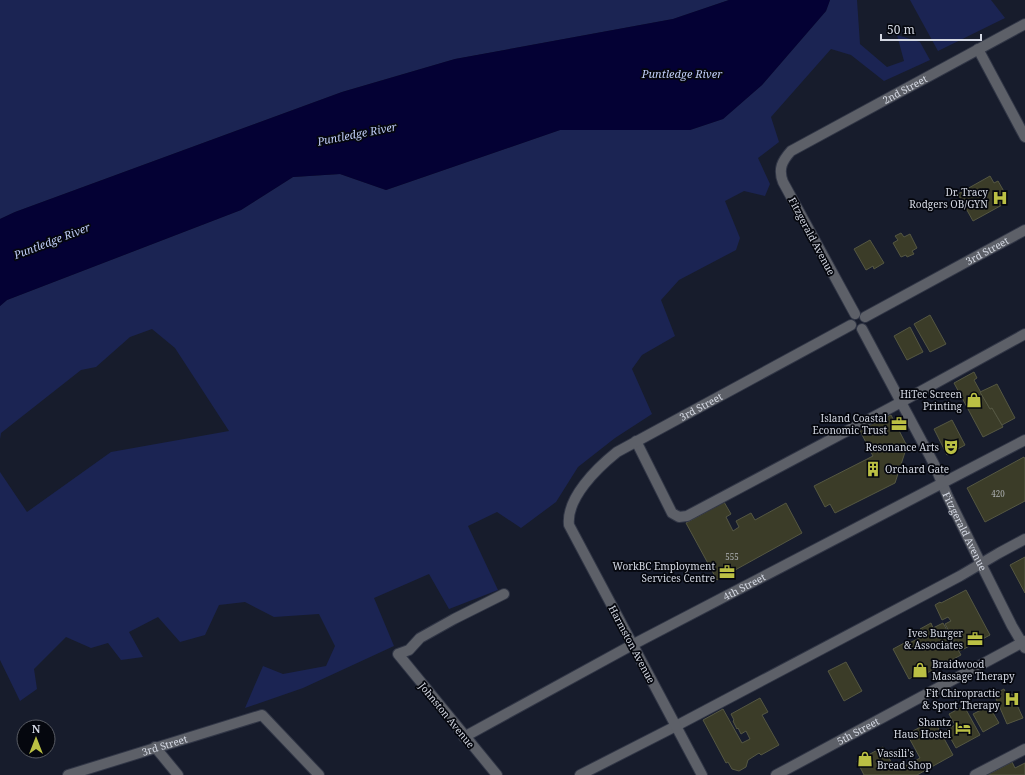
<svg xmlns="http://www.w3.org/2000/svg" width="1025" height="775" viewBox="0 0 1025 775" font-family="'Noto Serif',serif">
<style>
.green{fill:#1b2453}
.water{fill:#040134}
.building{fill:#3b3c28;stroke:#555742}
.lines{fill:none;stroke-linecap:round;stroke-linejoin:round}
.minor-casing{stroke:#313646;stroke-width:12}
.minor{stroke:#5d6068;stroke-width:10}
.labels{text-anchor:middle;stroke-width:3.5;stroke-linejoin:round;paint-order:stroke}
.number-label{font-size:8px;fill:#aeb1b4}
.street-label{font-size:10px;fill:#d4d8e3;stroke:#05070e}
.poi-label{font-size:10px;fill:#d4d8e3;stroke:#05070e;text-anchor:end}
.water-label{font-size:11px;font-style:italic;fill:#bfccf6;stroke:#05070e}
</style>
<rect width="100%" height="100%" fill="#171c2c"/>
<!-- green -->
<g class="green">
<path d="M0,0H729L673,19L455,59L342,92L15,212L0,219Z"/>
<path d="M830,0H857L860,44L887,67L904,61L897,35L920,42L930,60L884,81L851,55L831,49L771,117L779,142L758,158L770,184L765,196L744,191L725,201L740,238L736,250L679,280L661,300L675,336L642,355L632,369L652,414L615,438L578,467L556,502L521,528L497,512L468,526L498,590L449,609L429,574L374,598L394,646L303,688L245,708L263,666L283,674L326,666L335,646L319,614L274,617L245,602L219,605L205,635L180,642L158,617L129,632L143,657L121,660L108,643L91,648L66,637L34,669L37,689L20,701L0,660V472L27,512L111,452L229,431L175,348L152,329L130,337L96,367L81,370L1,433L0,439V306L7,300L241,210L293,177L340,174L386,190L560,130H690L723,119L762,85L826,11Z"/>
<path d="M910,0H991L1005,18L938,51Z"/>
</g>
<!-- water -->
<path class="water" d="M729,0H830L826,11L762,85L723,119L690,130H560L386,190L340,174L293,177L241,210L7,300L0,306V219L15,212L342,92L455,59L673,19Z"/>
<!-- building -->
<g class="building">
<path d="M990,176L994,183L998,181L1006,195L1002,205L973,221L958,194Z"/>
<path d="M901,233L904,237L910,234L917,248L912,251L914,254L907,257L906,255L901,257L893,243L898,240L895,236Z"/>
<path d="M870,240L884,263L874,269L873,266L866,270L854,249Z"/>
<path d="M930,315L946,344L930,352L914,324Z"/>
<path d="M910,327L923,352L907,360L894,336Z"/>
<path d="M974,372L977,378L974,380L990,409L992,408L1003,427L983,437L954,383Z"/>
<path d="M997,384L1015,418L1002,425L992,408L990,409L980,392Z"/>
<path d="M891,415L907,446L895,483L835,513L830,504L825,507L814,486L873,456L858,427L872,420L874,423Z"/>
<path d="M952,420L965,445L947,455L934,429Z"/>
<path d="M1024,457L1025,459V501L985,522L967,488Z"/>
<path d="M724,502L731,514L726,517L733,531L739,527L736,521L751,513L755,520L786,503L802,533L717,580L686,523Z"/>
<path d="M1025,557V593L1010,565Z"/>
<path d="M966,590L990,635L960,651L945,624L951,621L948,617L942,620L935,605L940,602L941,603Z"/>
<path d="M931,623L933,628L943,623L961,655L925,674L923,671L909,679L893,649L908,641L909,643L924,636L920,629Z"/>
<path d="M846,662L862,691L844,701L828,671Z"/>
<path d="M1004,689L1007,696L1012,694L1023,718L1007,724L994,694Z"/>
<path d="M760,698L768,712L762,715L779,745L761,755L759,753L748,760L746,767L739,771L732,769L728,762L726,763L703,720L723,709L742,743L750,739L746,731L741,734L738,728L737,729L733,721L734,720L731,714Z"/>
<path d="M964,706L980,735L956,748L946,730L955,725L949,714Z"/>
<path d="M989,706L999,723L983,732L973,714Z"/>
<path d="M934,720L953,755L917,775H864L857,761L883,747L896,771L920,758L907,734Z"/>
<path d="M1012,762L1015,768L1025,763V775H987Z"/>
</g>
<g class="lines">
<defs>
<g id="minor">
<path d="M978,49L1025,137"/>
<path id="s1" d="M855,314L783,182C778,169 782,161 791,151L1025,24"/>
<path id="s2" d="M865,317L1025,230"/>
<path id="s3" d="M862,329L934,464L948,497L981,564L1012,626L1025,648"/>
<path d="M636,441L672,513L679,517L687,516L892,407L1025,334"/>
<path id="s4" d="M464,737L632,645L1025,440"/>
<path d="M155,747L178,775"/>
<path id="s5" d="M68,775L262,715L319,775"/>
<path d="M497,775L398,654L409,650L420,638L454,619L504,594"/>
<path d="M580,775L676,726L960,576L999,553L1025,539"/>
<path id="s6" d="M702,775L569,525C566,498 597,468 617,452L851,325"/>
<path id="s7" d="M776,775L1025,641"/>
<path d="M975,775L1025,749"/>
</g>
</defs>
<!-- minor casing -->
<use href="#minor" class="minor-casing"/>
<!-- minor -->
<use href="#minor" class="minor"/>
</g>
<!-- icons -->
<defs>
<symbol id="hospital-bare" viewBox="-9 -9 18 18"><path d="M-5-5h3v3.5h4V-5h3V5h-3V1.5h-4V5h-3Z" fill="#bbc044" stroke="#05070e" stroke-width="2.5" paint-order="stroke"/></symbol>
<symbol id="shop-bare" viewBox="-9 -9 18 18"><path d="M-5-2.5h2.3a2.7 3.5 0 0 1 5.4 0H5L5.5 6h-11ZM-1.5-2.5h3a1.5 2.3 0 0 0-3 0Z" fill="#bbc044" stroke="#05070e" stroke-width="2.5" paint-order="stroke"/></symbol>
<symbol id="office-bare" viewBox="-9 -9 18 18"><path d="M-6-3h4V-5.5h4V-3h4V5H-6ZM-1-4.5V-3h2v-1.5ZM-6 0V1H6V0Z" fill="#bbc044" stroke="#05070e" stroke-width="2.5" paint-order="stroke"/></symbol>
<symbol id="theatre-bare" viewBox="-9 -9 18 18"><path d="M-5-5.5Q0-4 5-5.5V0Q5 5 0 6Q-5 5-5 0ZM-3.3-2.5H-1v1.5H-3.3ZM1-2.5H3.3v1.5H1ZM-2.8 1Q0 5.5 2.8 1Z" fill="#bbc044" stroke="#05070e" stroke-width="2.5" paint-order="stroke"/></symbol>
<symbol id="building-bare" viewBox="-9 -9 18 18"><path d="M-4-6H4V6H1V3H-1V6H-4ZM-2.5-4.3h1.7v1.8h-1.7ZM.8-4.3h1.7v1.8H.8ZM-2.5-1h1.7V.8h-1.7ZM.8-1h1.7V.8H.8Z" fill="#bbc044" stroke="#05070e" stroke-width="2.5" paint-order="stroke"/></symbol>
<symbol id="hotel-bare" viewBox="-9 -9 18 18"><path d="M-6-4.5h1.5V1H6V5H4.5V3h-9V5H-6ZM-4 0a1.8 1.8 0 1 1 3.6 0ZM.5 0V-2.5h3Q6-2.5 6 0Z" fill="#bbc044" stroke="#05070e" stroke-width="2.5" paint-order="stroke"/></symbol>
</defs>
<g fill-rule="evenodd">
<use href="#hospital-bare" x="989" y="187" width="22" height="22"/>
<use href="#shop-bare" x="963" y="389" width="22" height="22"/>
<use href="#office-bare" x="888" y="413" width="22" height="22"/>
<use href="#theatre-bare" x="940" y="436" width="22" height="22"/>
<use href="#building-bare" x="862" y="458" width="22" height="22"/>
<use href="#office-bare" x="716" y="561" width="22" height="22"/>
<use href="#office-bare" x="964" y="628" width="22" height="22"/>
<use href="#shop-bare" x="909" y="659" width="22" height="22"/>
<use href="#hospital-bare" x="1001" y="688" width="22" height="22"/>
<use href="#hotel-bare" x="952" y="717" width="22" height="22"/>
<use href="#shop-bare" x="854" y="748" width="22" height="22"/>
</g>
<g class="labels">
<!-- number labels -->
<g class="number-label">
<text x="998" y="497">420</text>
<text x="732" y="560">555</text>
</g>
<!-- street labels -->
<g class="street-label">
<text dy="4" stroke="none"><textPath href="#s1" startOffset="314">2nd Street</textPath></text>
<text transform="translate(812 236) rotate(62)" y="4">Fitzgerald Avenue</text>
<text dy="4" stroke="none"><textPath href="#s2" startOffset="139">3rd Street</textPath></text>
<text dy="4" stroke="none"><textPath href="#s6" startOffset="469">3rd Street</textPath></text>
<text dy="4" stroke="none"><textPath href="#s3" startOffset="227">Fitzgerald Avenue</textPath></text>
<text dy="4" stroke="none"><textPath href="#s4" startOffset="318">4th Street</textPath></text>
<text transform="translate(632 644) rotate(62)" y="4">Harmston Avenue</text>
<text transform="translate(447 715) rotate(51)" y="4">Johnston Avenue</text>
<text dy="4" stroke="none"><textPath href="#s7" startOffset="93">5th Street</textPath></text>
<text dy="4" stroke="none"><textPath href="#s5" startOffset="101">3rd Street</textPath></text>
</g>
<!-- poi labels -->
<g class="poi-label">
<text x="988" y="196">Dr. Tracy<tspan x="988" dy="12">Rodgers OB/GYN</tspan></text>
<text x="962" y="398">HiTec Screen<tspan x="962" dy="12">Printing</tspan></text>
<text x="887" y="422">Island Coastal<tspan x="887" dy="12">Economic Trust</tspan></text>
<text x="939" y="451">Resonance Arts</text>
<text x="885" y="473" text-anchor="start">Orchard Gate</text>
<text x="715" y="570">WorkBC Employment<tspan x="715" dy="12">Services Centre</tspan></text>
<text x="963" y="637">Ives Burger<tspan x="963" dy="12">&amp; Associates</tspan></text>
<text x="932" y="668" text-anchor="start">Braidwood<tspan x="932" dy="12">Massage Therapy</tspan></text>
<text x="1000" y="697">Fit Chiropractic<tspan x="1000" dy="12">&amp; Sport Therapy</tspan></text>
<text x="951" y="726">Shantz<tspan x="951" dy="12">Haus Hostel</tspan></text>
<text x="877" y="757" text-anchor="start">Vassili's<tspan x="877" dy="12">Bread Shop</tspan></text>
</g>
<!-- water labels -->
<g class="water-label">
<text x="682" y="78">Puntledge River</text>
<text transform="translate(357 134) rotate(-11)" y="4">Puntledge River</text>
<text transform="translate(52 241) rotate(-21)" y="4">Puntledge River</text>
</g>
</g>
<!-- north arrow -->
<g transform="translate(36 739)"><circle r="19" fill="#05070e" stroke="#585b63"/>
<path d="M0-3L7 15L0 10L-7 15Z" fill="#bbc044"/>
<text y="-6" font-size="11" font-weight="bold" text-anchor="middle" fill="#d4d8e3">N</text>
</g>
<!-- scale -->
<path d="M881 34v6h100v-6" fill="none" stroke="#d4d8e3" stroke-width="2"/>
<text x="887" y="34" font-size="12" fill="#d4d8e3" stroke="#05070e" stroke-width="3" paint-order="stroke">50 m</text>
</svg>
